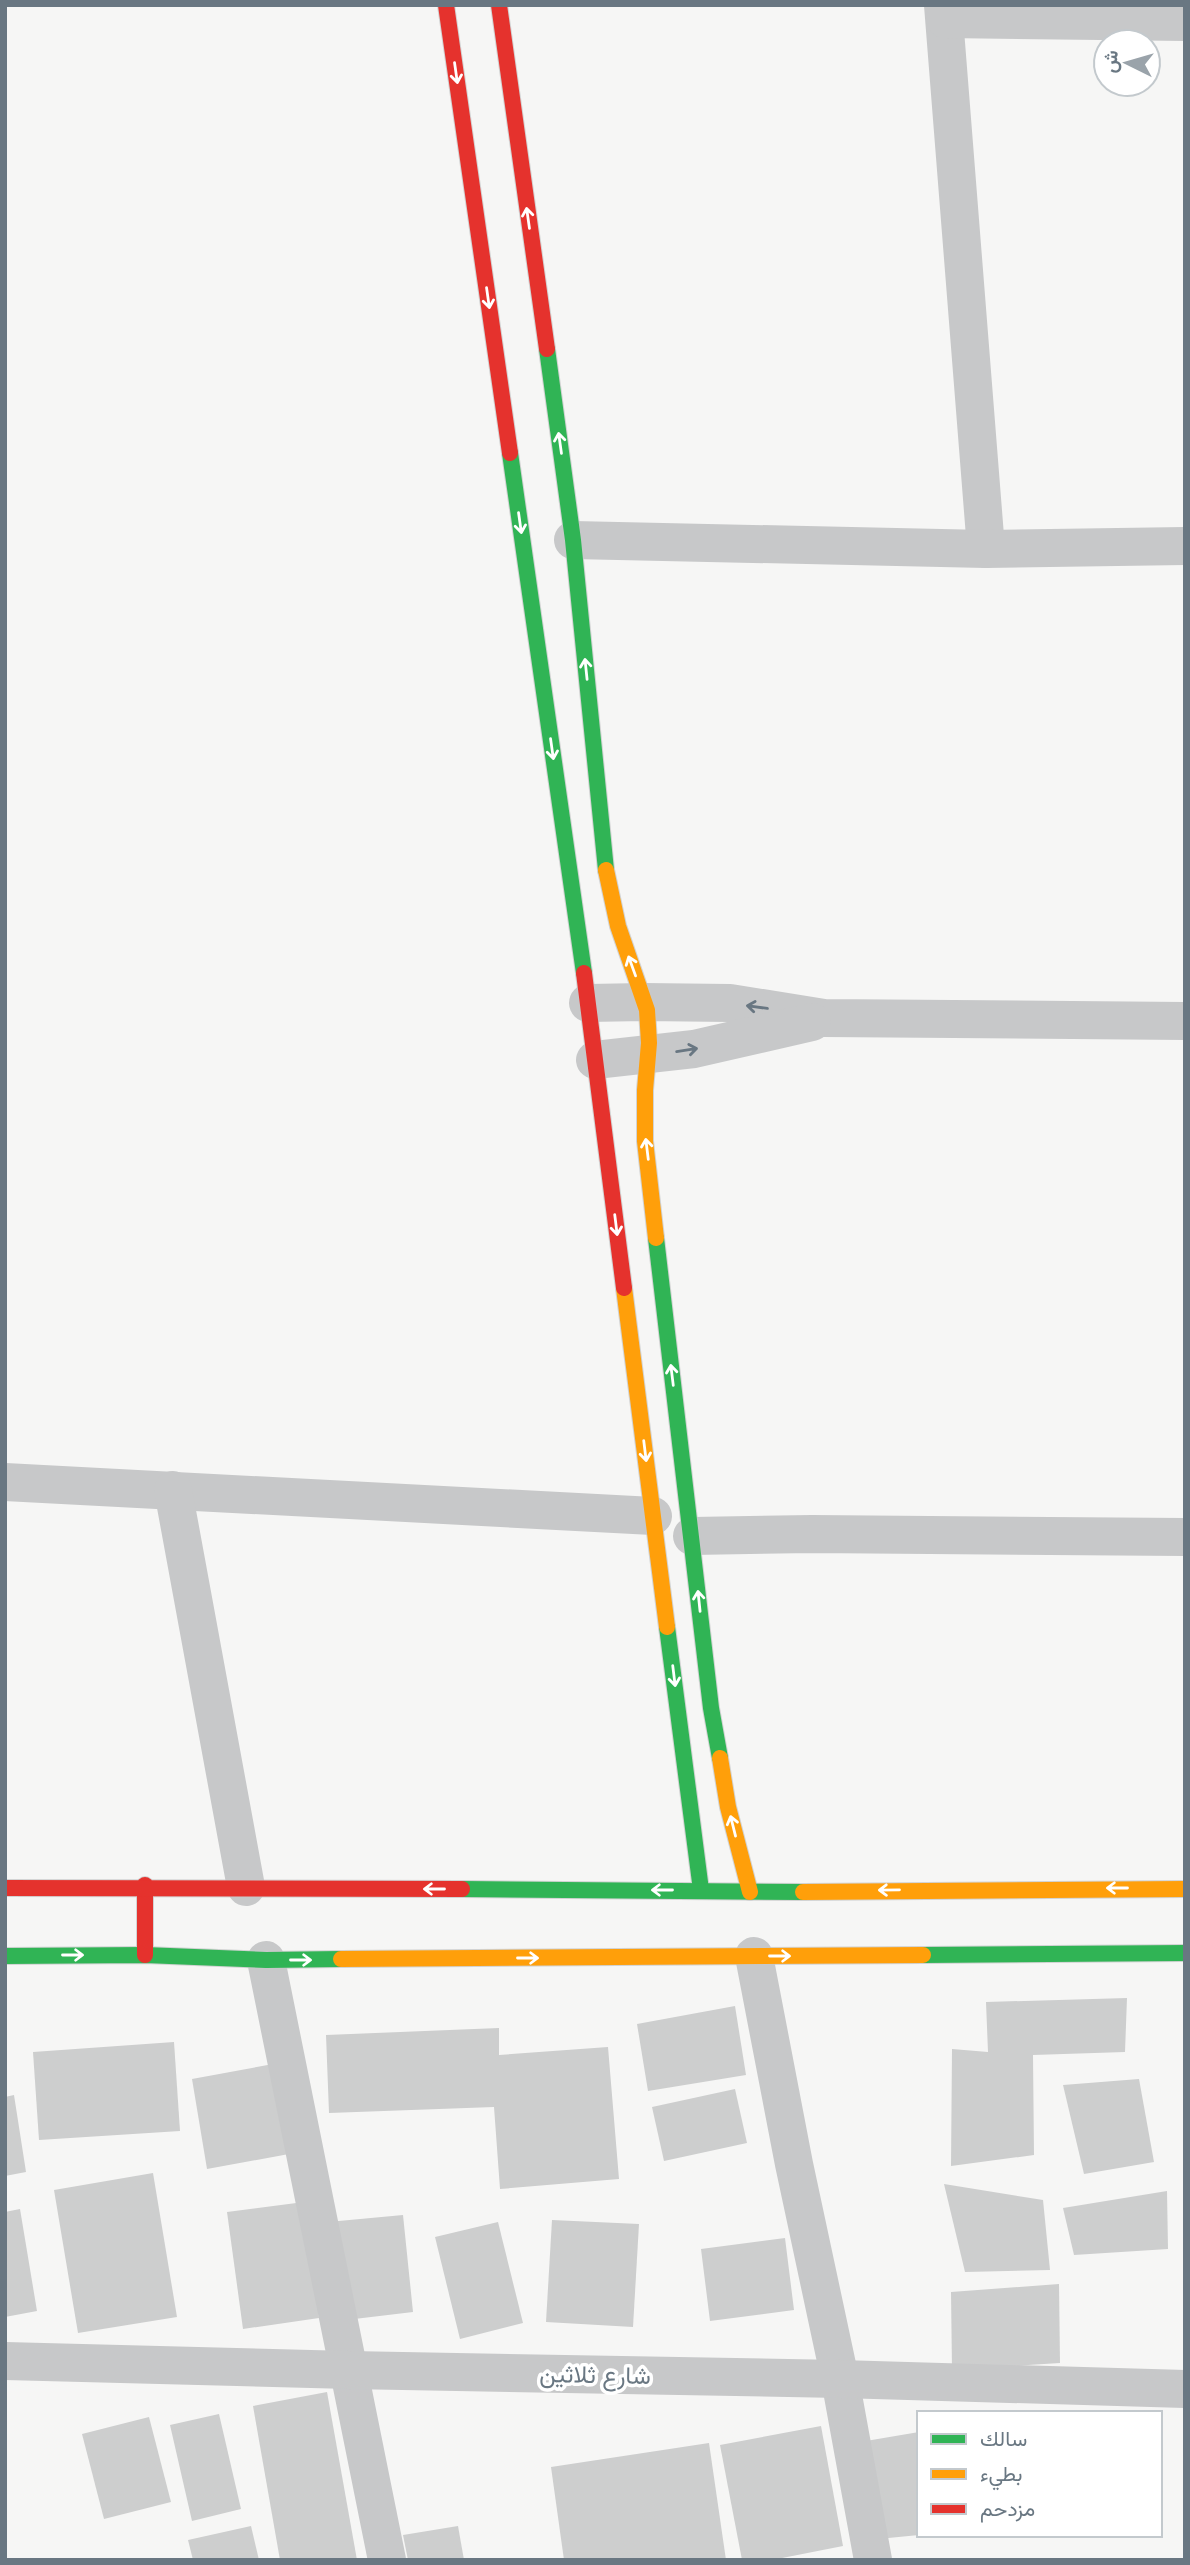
<svg xmlns="http://www.w3.org/2000/svg" width="1190" height="2565" viewBox="0 0 1190 2565" font-family="Quicksand,Vazirmatn,sans-serif">
<style>
.building{fill:#cdcece}
.lines{fill:none;stroke-linecap:round;stroke-linejoin:round}
.fast-casing{stroke:#d2d3d3;stroke-width:18}
.slow-casing{stroke:#d2d3d3;stroke-width:18}
.jam-casing{stroke:#d2d3d3;stroke-width:18}
.street{stroke:#c7c8c9;stroke-width:38}
.fast{stroke:#30b455;stroke-width:16}
.slow{stroke:#ff9f0a;stroke-width:16}
.jam{stroke:#e5322d;stroke-width:16}
.oneway{stroke:#fff}
.oneway2{stroke:#697782}
.labels{text-anchor:middle;stroke-width:7;stroke-linejoin:round;paint-order:stroke}
.street-label{font-size:24px;fill:#697782;stroke:#fff}
</style>
<rect width="100%" height="100%" fill="#f6f6f5"/>
<!-- building -->
<g class="building">
<path d="M1127,1998L1125,2052L1033,2055L1034,2155L951,2166L952,2049L988,2052L986,2002Z"/>
<path d="M735,2006L746,2075L648,2091L637,2024Z"/>
<path d="M499,2028V2055L608,2047L619,2179L500,2189L494,2107L329,2113L326,2035Z"/>
<path d="M174,2042L180,2131L39,2140L33,2052Z"/>
<path d="M273,2064L289,2154L207,2169L192,2079Z"/>
<path d="M1139,2079L1154,2162L1084,2174L1063,2085Z"/>
<path d="M735,2089L747,2143L664,2161L652,2107Z"/>
<path d="M14,2095L26,2172L5,2176V2097Z"/>
<path d="M153,2173L177,2317L78,2333L54,2190Z"/>
<path d="M944,2184L1043,2200L1050,2270L965,2272Z"/>
<path d="M1167,2191L1168,2249L1074,2255L1063,2208Z"/>
<path d="M304,2202L319,2318L243,2329L227,2212Z"/>
<path d="M20,2209L37,2311L5,2317V2212Z"/>
<path d="M403,2215L413,2312L346,2320L328,2222Z"/>
<path d="M552,2220L639,2224L633,2327L546,2322Z"/>
<path d="M498,2222L523,2323L460,2339L435,2237Z"/>
<path d="M785,2238L794,2310L710,2321L701,2249Z"/>
<path d="M1059,2284L1060,2363L952,2370L951,2292Z"/>
<path d="M327,2392L357,2560H280L253,2406Z"/>
<path d="M219,2414L241,2509L192,2521L170,2425Z"/>
<path d="M149,2417L171,2502L104,2519L82,2434Z"/>
<path d="M821,2426L843,2546L772,2560H742L720,2445Z"/>
<path d="M919,2432V2535L878,2539L860,2442Z"/>
<path d="M709,2443L726,2560H564L551,2467Z"/>
<path d="M251,2526L259,2560H193L188,2540Z"/>
<path d="M458,2526L464,2560H408L403,2535Z"/>
</g>
<g class="lines">
<defs>
<g id="fast">
<path d="M547,349L573,540L606,870"/>
<path d="M510,453L584,973"/>
<path d="M656,1238L711,1708L720,1758"/>
<path d="M667,1627L701,1890"/>
<path d="M462,1889L803,1892"/>
<path d="M923,1955L1185,1953"/>
<path d="M5,1956L145,1955L266,1960L341,1959"/>
</g>
<g id="slow">
<path d="M606,870L618,926L647,1010L649,1043L645,1090V1141L656,1238"/>
<path d="M624,1288L667,1627"/>
<path d="M720,1758L728,1807L750,1892"/>
<path d="M803,1892L1185,1889"/>
<path d="M341,1959L923,1955"/>
</g>
<g id="jam">
<path d="M446,5L510,453"/>
<path d="M499,5L547,349"/>
<path d="M584,973L624,1288"/>
<path d="M145,1885V1955"/>
<path d="M5,1888L462,1889"/>
</g>
</defs>
<!-- fast casing -->
<use href="#fast" class="fast-casing"/>
<!-- slow casing -->
<use href="#slow" class="slow-casing"/>
<!-- jam casing -->
<use href="#jam" class="jam-casing"/>
<!-- street -->
<g class="street">
<path d="M943,5L986,549"/>
<path d="M945,19L1185,22"/>
<path d="M573,540L986,549L1185,546"/>
<path d="M588,1003L644,1002L730,1003L824,1018L1185,1021"/>
<path d="M595,1060L694,1049L812,1022"/>
<path d="M5,1482L653,1516"/>
<path d="M173,1490L246,1887"/>
<path d="M692,1536L812,1534L1185,1537"/>
<path d="M754,1956L794,2164L840,2379L873,2560"/>
<path d="M266,1960L387,2560"/>
<path d="M5,2361L349,2370L840,2379L1185,2389"/>
</g>
<!-- fast -->
<use href="#fast" class="fast"/>
<!-- slow -->
<use href="#slow" class="slow"/>
<!-- jam -->
<use href="#jam" class="jam"/>
</g>
<!-- one-way arrows -->
<defs><path id="oneway-shaft" d="M-6 0H5M1.5-3L5.5 0L1.5 3" fill="none" stroke-width="1.6" stroke-linecap="round" stroke-linejoin="round" transform="scale(1.75)"/></defs>
<g class="oneway">
<use href="#oneway-shaft" transform="translate(456 73) rotate(82)"/>
<use href="#oneway-shaft" transform="translate(528 218) rotate(-98)"/>
<use href="#oneway-shaft" transform="translate(488 298) rotate(82)"/>
<use href="#oneway-shaft" transform="translate(560 443) rotate(-98)"/>
<use href="#oneway-shaft" transform="translate(520 523) rotate(82)"/>
<use href="#oneway-shaft" transform="translate(586 669) rotate(-96)"/>
<use href="#oneway-shaft" transform="translate(552 749) rotate(82)"/>
<use href="#oneway-shaft" transform="translate(632 966) rotate(-110)"/>
<use href="#oneway-shaft" transform="translate(647 1149) rotate(-97)"/>
<use href="#oneway-shaft" transform="translate(616 1225) rotate(83)"/>
<use href="#oneway-shaft" transform="translate(672 1375) rotate(-97)"/>
<use href="#oneway-shaft" transform="translate(645 1451) rotate(83)"/>
<use href="#oneway-shaft" transform="translate(699 1601) rotate(-96)"/>
<use href="#oneway-shaft" transform="translate(674 1676) rotate(83)"/>
<use href="#oneway-shaft" transform="translate(733 1826) rotate(-104)"/>
<use href="#oneway-shaft" transform="translate(1117 1888) rotate(-180)"/>
<use href="#oneway-shaft" transform="translate(434 1889) rotate(-180)"/>
<use href="#oneway-shaft" transform="translate(662 1890) rotate(-180)"/>
<use href="#oneway-shaft" transform="translate(889 1890) rotate(179)"/>
<use href="#oneway-shaft" transform="translate(73 1955)"/>
<use href="#oneway-shaft" transform="translate(780 1956)"/>
<use href="#oneway-shaft" transform="translate(528 1958)"/>
<use href="#oneway-shaft" transform="translate(301 1960)"/>
</g>
<g class="oneway2">
<use href="#oneway-shaft" transform="translate(757 1007) rotate(-172)"/>
<use href="#oneway-shaft" transform="translate(687 1050) rotate(-9)"/>
</g>
<g class="labels">
<!-- street labels -->
<g class="street-label">
<text transform="translate(595 2375) rotate(1)" y="8">شارع ثلاثين</text>
</g>
</g>
<!-- border -->
<rect width="1190" height="2565" fill="none" stroke="#697782" stroke-width="14"/>
<!-- legend -->
<rect x="917" y="2411" width="245" height="126" fill="#ffffff" stroke="#c3c9cd" stroke-width="2"/>
<rect x="931" y="2434" width="35" height="10" fill="#30b455" stroke="#c3c9cd" stroke-width="2"/>
<text x="980" y="2446" font-size="21" fill="#697782">سالك</text>
<rect x="931" y="2469" width="35" height="10" fill="#ff9f0a" stroke="#c3c9cd" stroke-width="2"/>
<text x="980" y="2481" font-size="21" fill="#697782">بطيء</text>
<rect x="931" y="2504" width="35" height="10" fill="#e5322d" stroke="#c3c9cd" stroke-width="2"/>
<text x="980" y="2516" font-size="21" fill="#697782">مزدحم</text>
<!-- north arrow -->
<g transform="translate(1127 63) rotate(275)"><circle r="33" fill="#ffffff" stroke="#c3c9cd" stroke-width="2"/>
<path d="M0-5L12 26L0 18L-12 26Z" fill="#9aa3aa"/>
<text y="-10" font-size="19" font-weight="bold" text-anchor="middle" fill="#697782">ش</text>
</g>
</svg>
